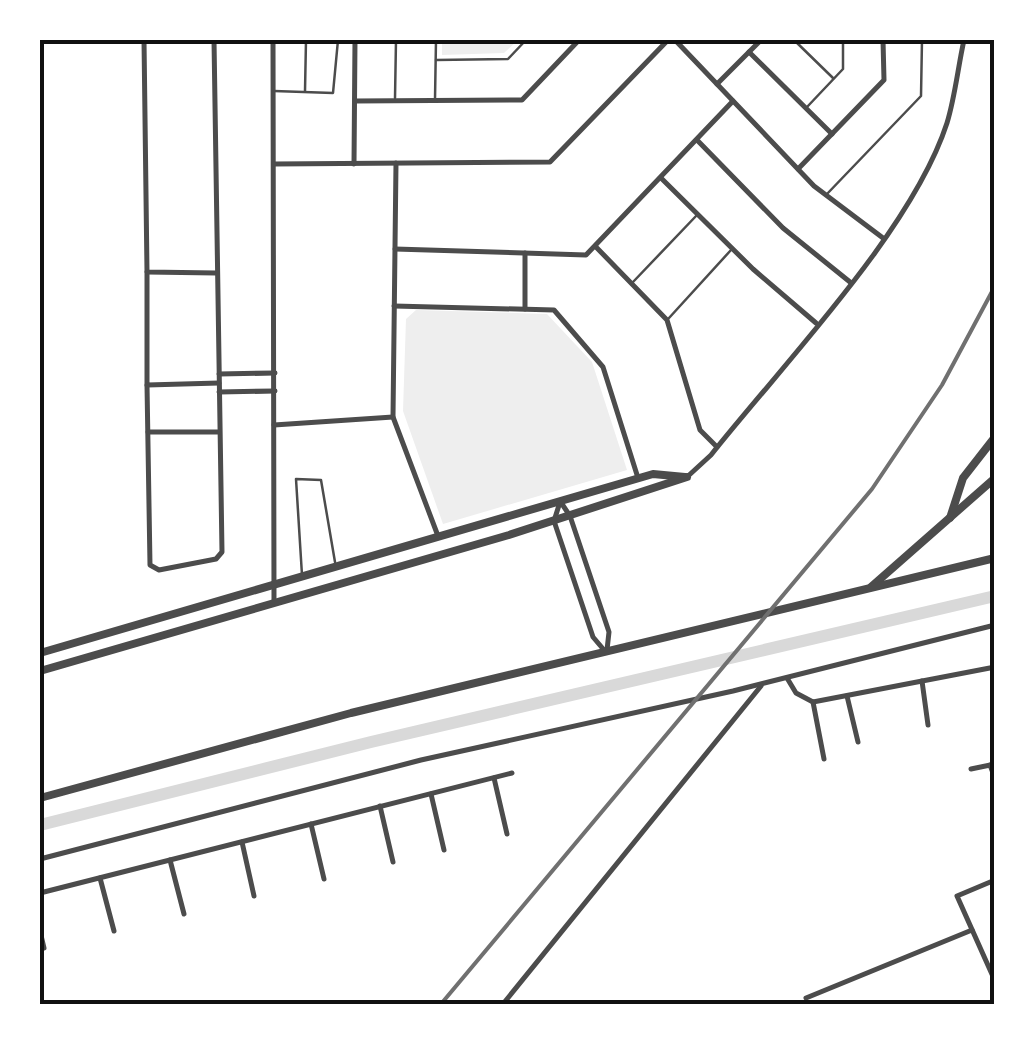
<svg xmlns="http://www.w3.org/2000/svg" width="1035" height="1044" viewBox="0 0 1035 1044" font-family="Inter,sans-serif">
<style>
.green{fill:#eee}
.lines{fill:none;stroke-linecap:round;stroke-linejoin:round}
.canal{stroke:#d9d9d9;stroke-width:12}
.service{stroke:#4c4c4c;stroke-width:2.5}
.minor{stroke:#4c4c4c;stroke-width:5}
.tertiary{stroke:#4c4c4c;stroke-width:8}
.rail{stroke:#707070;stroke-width:4}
.neatline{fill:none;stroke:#111;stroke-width:4}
</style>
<rect width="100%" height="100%" fill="#fff"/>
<!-- green -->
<g class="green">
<path d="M442,40H518L504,53L442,55Z"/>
<path d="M416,310L547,314L592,362L627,470L443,524L403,411L406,319Z"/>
</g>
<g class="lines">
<!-- canal -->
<path class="canal" d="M40,825L371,742L995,596"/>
<!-- service -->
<g class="service">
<path d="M794,40L833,78"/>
<path d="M436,60L508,59L526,40"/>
<path d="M274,91L333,93L338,40"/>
<path d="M305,91L306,40"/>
<path d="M395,98L396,40"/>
<path d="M435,99L436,40"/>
<path d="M807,107L843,69V40"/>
<path d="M826,195L921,96L922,40"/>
<path d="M633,282L697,215"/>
<path d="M669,318L731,250"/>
<path d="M302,575L296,479L321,480L335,562"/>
</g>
<!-- minor -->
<g class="minor">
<path d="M144,40L147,272L216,273"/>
<path d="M273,40L274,603"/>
<path d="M675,40L814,186L883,238"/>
<path d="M749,52L832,134"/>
<path d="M717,84L761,40"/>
<path d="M355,101L522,100L579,40"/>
<path d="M697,140L783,228L850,282"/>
<path d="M396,163L393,417L438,536"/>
<path d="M274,164L550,162L668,40"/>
<path d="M354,164L355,40"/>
<path d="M798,169L884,80L883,40"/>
<path d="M661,178L753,269L816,323"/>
<path d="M596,247L667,320L700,430L717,447"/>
<path d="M395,249L586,255L733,101"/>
<path d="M525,253V309"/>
<path d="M147,272V385L219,383"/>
<path d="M394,306L554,310L603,367L638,478"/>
<path d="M219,374L275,373"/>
<path d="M147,385L150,565L159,570L216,559L222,552L214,40"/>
<path d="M219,392L275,391"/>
<path d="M274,425L393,417"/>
<path d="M148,432H219"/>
<path d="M687,477L711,455C783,364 912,231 947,123C955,97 958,67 964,40"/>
<path d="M560,501L570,516L609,632L607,650"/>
<path d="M560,502L554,521L593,637L604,650"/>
<path d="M787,678L796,693L813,702L995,667"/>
<path d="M922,681L928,725"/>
<path d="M847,696L858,742"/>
<path d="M813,702L824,759"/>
<path d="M990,765L995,778"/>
<path d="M971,769L995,764"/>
<path d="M494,778L507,834"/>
<path d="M431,794L444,850"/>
<path d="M380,806L393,862"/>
<path d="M311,824L324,879"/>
<path d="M242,842L254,896"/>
<path d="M40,859L421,760L733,691L995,625"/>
<path d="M170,860L184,914"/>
<path d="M100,878L114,931"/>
<path d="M995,880L957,896L995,981"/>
<path d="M40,893L512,773"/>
<path d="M40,931L44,948"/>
<path d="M806,998L972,930"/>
<path d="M503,1004L761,686"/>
</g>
<!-- tertiary -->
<g class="tertiary">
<path d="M950,518L963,478L995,437"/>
<path d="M871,587L995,478"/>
<path d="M40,653L653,474L685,477"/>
<path d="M40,671L509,535L687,477"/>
<path d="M40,798L351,713L995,558"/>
</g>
<!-- rail -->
<path class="rail" d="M441,1004L872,489L942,385L995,286"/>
</g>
<!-- border -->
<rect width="1035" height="1044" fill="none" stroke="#ffffff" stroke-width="85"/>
<rect x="42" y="42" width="950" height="960" class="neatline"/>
</svg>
